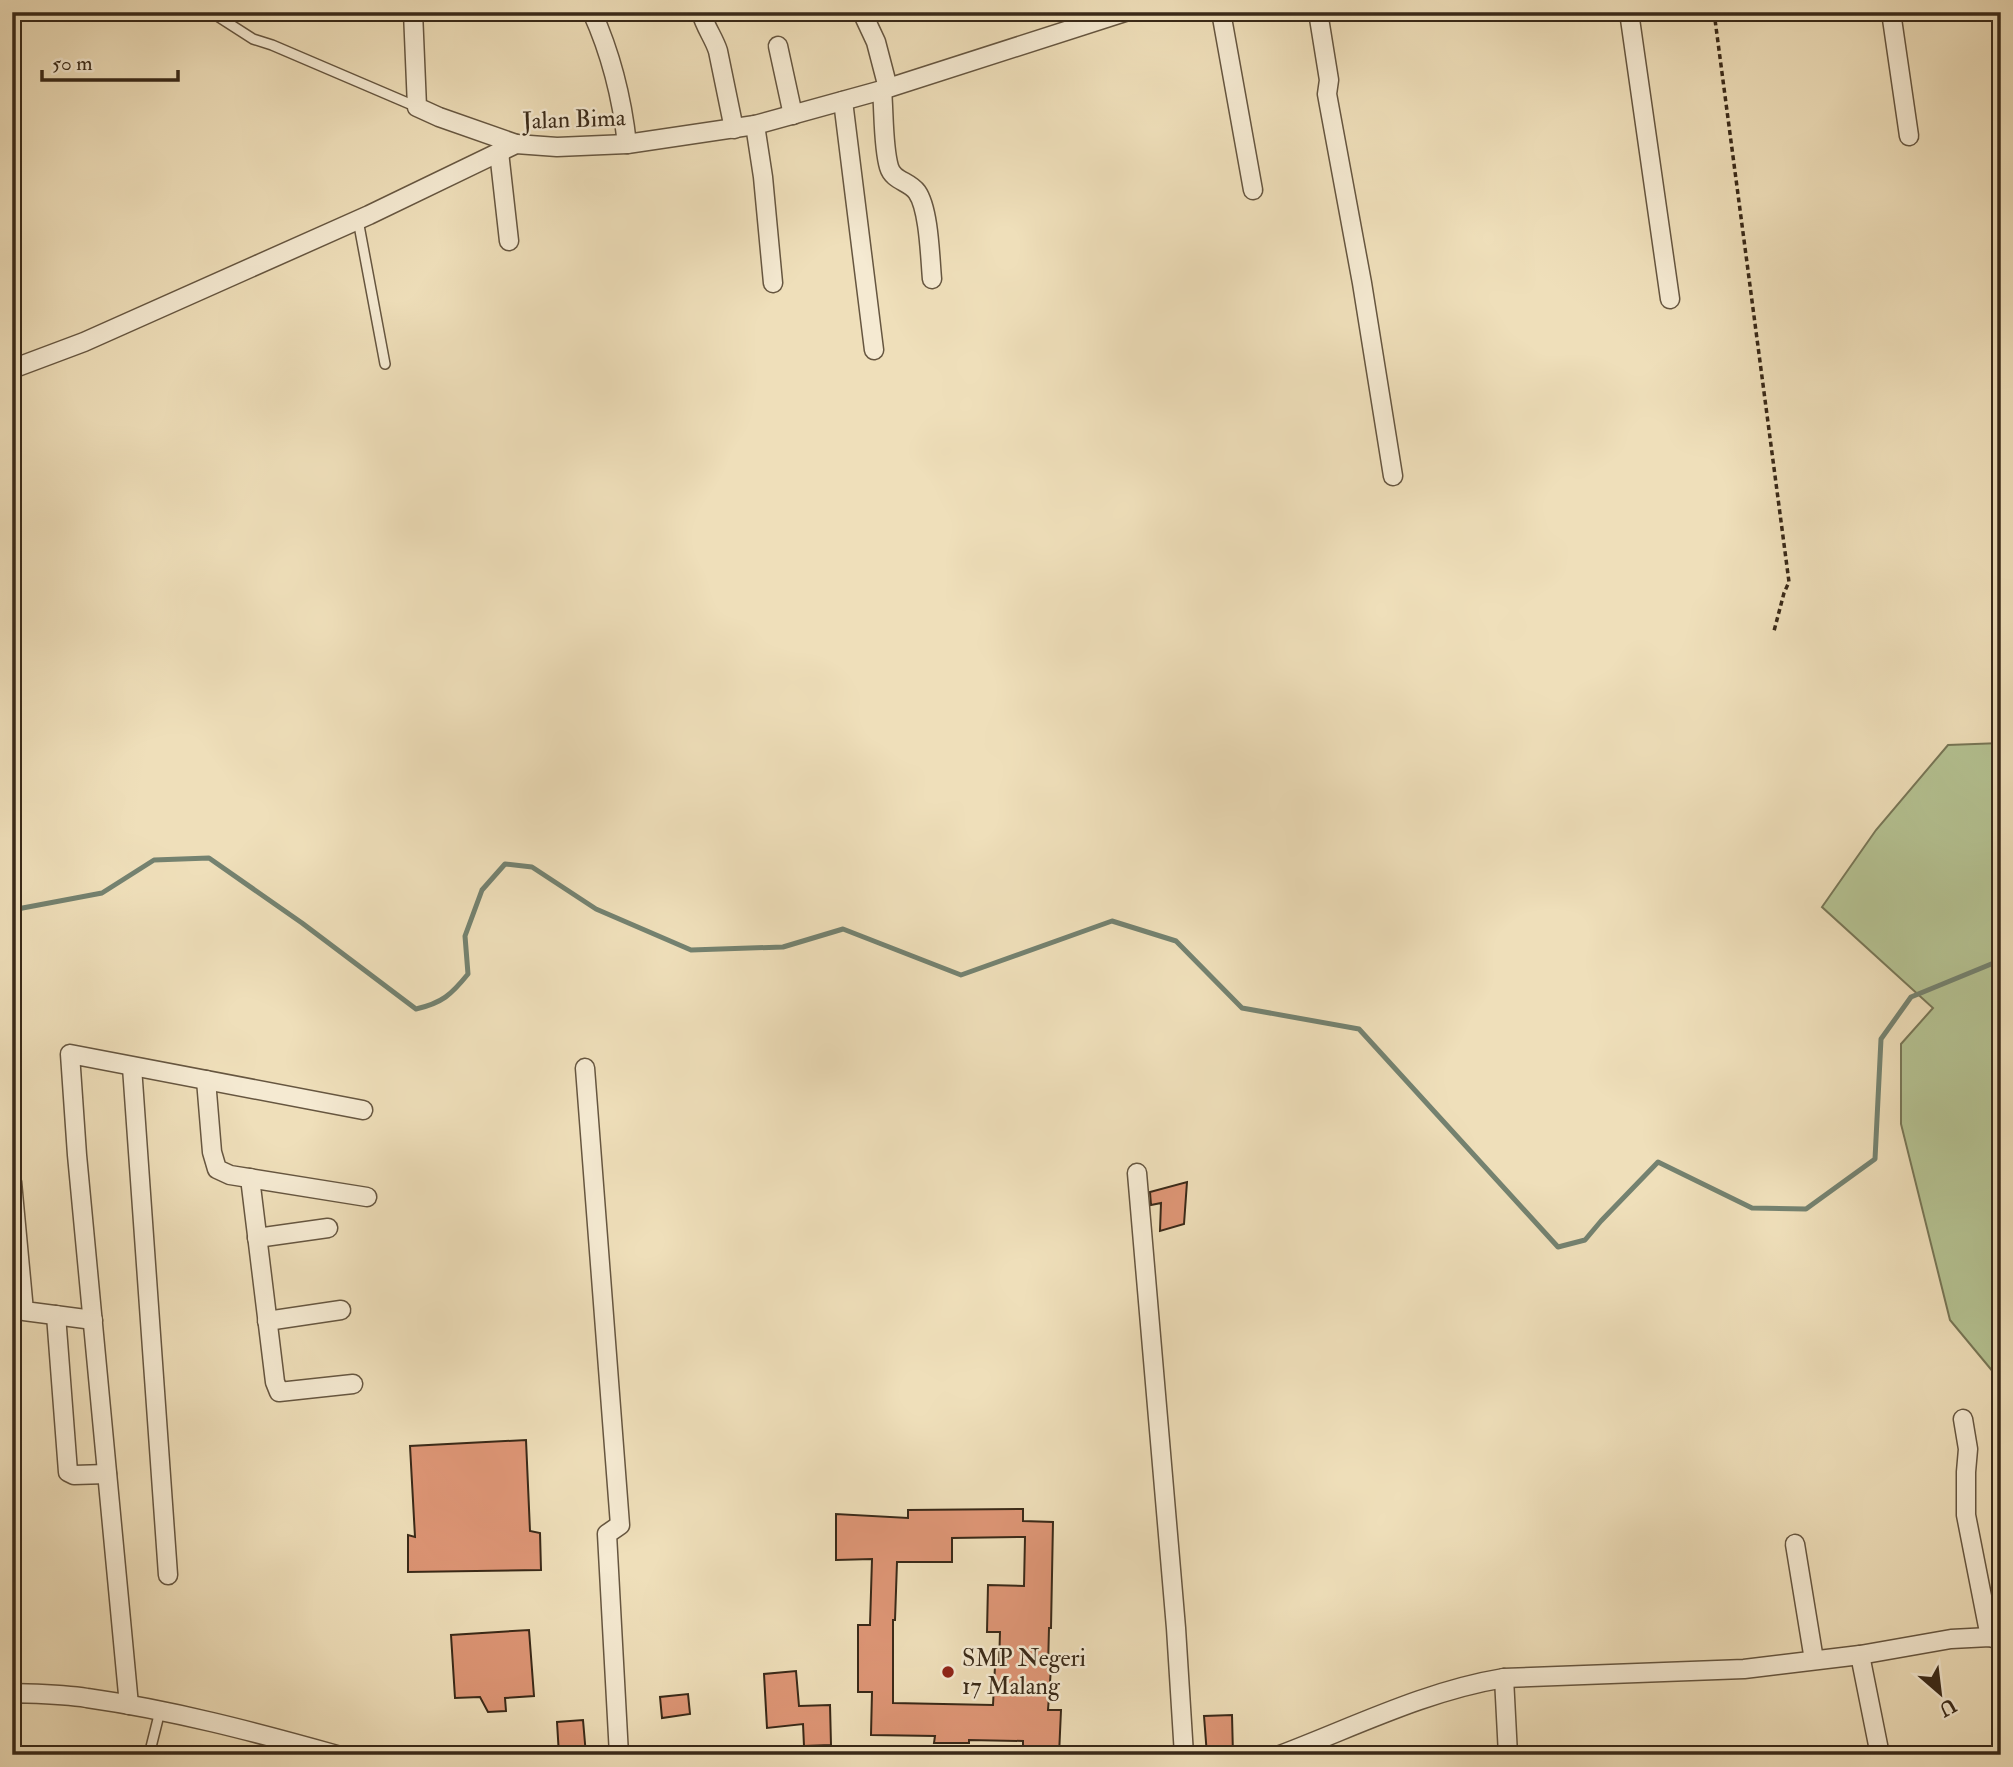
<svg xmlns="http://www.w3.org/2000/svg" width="2013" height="1767" viewBox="0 0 2013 1767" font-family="'IM FELL Double Pica',serif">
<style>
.green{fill:#b5c393;stroke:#777656;stroke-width:2}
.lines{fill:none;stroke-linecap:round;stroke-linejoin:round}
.stream{stroke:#748270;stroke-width:5}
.building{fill:#de9676;stroke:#392918;stroke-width:2;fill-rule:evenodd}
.service-casing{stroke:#665640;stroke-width:12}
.minor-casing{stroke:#665640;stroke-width:21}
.path{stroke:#392918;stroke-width:3.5;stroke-dasharray:5 3.5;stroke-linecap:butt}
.service{stroke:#f5ead2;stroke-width:9}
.minor{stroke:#f5ead2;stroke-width:18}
.poi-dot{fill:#8f2418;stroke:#f5ead2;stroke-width:2.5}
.labels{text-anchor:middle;stroke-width:5;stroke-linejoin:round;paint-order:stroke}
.street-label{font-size:24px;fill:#392918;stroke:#f5ead2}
.poi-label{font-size:24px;fill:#392918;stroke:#f5ead2;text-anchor:start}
</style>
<rect width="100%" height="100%" fill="#efdfba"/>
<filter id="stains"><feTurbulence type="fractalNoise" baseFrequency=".00286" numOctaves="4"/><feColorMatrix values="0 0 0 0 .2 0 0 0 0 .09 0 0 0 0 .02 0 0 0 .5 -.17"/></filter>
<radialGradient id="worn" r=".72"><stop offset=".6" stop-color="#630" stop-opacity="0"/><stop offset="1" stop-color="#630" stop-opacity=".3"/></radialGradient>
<!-- green -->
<path class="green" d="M2001,743V1374L1994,1373L1950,1320L1901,1124V1044L1933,1008L1822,907L1876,830L1948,745Z"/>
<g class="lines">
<!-- stream -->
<path class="stream" d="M12,910L102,893L154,860L209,858L302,923L416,1009C442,1003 451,995 468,974L465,936L482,890L505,864L532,867L596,909L691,950L783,947L843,929L961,975L1112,921L1176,941L1242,1008L1359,1029L1558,1247L1585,1240L1601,1221L1658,1162L1752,1208L1806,1209L1875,1159L1881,1039L1911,997L2001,960"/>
</g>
<!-- building -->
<g class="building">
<path d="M1187,1182L1184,1224L1160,1231L1161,1203L1151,1205L1150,1192Z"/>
<path d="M526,1440L530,1531L540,1533L541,1570L408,1572V1535L415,1537L410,1446Z"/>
<path d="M1023,1509V1521L1053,1522L1051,1628H1049L1048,1668H1051L1048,1710H1061L1059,1755H1023V1741L969,1740V1743H934L935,1736L871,1735L872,1692H858V1625H870L872,1559L836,1560V1514L908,1518V1510ZM1025,1537L1024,1586L988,1585L987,1632H1000L999,1666H995L993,1705L893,1703V1620H895L897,1562H952V1538Z"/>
<path d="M529,1630L534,1696L505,1698L506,1711L488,1712L480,1697L455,1698L451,1635Z"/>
<path d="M796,1671L799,1706L830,1705L831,1745L804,1746L803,1724L767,1728L764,1674Z"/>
<path d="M688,1694L690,1714L662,1718L660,1697Z"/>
<path d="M1232,1715L1233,1755H1207L1204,1716Z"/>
<path d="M583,1720L586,1755H559L557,1722Z"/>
</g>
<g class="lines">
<defs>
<g id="service">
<path d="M211,12L253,39L272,45L417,107"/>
<path d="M358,220L385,364"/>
<path d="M149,1755L160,1711"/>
</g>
<g id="minor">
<path d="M413,12L417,107L439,117L516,144"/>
<path d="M592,12C611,54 622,98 627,144"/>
<path d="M701,12C705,27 714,38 718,51L734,129"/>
<path d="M862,12L876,42L888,88"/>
<path d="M1221,12L1253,190"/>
<path d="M1318,12L1329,80L1327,94L1362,283L1393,476"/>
<path d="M1629,12L1670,299"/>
<path d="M1891,12L1909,136"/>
<path d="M778,46L793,115"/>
<path d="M882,90C884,112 883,147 889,167C893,181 909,181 917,192C929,209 930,257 932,279"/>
<path d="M843,101L874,350"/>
<path d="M755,125L763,177L773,283"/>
<path d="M499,152L509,241"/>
<path d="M12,369L84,342L369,215L516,144L557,147L627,144L755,125L882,90L1125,12"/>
<path d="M132,1067L168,1575"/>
<path d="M585,1068L620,1525L607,1534L619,1755"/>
<path d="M206,1080L212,1152L217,1169L230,1175L367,1197"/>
<path d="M1137,1173L1176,1628L1184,1755"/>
<path d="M250,1178L275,1382L279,1392L353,1384"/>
<path d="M12,1182L24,1311L93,1320"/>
<path d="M257,1238L328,1228"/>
<path d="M56,1315L68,1472L74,1475L107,1474"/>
<path d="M267,1321L341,1310"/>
<path d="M1963,1419L1968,1449L1966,1472V1515L1990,1637"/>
<path d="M1795,1544L1814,1660"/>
<path d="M1860,1655L1880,1755"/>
<path d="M1504,1678L1508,1755"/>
<path d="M12,1693C37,1694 63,1694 87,1698C172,1710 255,1732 337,1755"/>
<path d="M129,1705L77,1155L70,1054L363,1110"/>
<path d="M1280,1755C1354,1727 1425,1691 1504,1678L1744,1669L1860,1655L1951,1639L1990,1637L2001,1640"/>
</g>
</defs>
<!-- service casing -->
<use href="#service" class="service-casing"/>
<!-- minor casing -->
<use href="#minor" class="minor-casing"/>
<!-- path -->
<path class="path" d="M1714,12L1789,582L1784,593L1774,631"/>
<!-- service -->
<use href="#service" class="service"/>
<!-- minor -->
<use href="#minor" class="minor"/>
</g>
<!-- markers -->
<circle class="poi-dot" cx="948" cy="1672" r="7"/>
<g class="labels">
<!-- street labels -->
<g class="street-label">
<text transform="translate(574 119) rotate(-2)" y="8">Jalan Bima</text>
</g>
<!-- poi labels -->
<g class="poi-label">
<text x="962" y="1666">SMP Negeri<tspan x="962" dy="28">17 Malang</tspan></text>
</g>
</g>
<!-- margin -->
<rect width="2013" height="1767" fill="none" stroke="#efdfba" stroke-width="42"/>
<rect x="14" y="14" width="1985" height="1739" fill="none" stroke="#392918" stroke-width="3.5"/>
<rect x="21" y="21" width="1971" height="1725" fill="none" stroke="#392918" stroke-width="2"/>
<!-- north arrow -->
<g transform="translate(1940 1693) rotate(152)" stroke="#f5ead2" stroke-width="5" paint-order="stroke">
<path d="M0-5L12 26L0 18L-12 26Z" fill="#392918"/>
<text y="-10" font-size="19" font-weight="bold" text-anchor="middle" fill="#392918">U</text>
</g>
<!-- scale -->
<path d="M42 70v10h136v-10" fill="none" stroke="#392918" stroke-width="3.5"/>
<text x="52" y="70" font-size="21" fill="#392918" stroke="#f5ead2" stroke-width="5" paint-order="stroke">50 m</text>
<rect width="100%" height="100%" filter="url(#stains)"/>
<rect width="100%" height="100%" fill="url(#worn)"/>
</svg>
